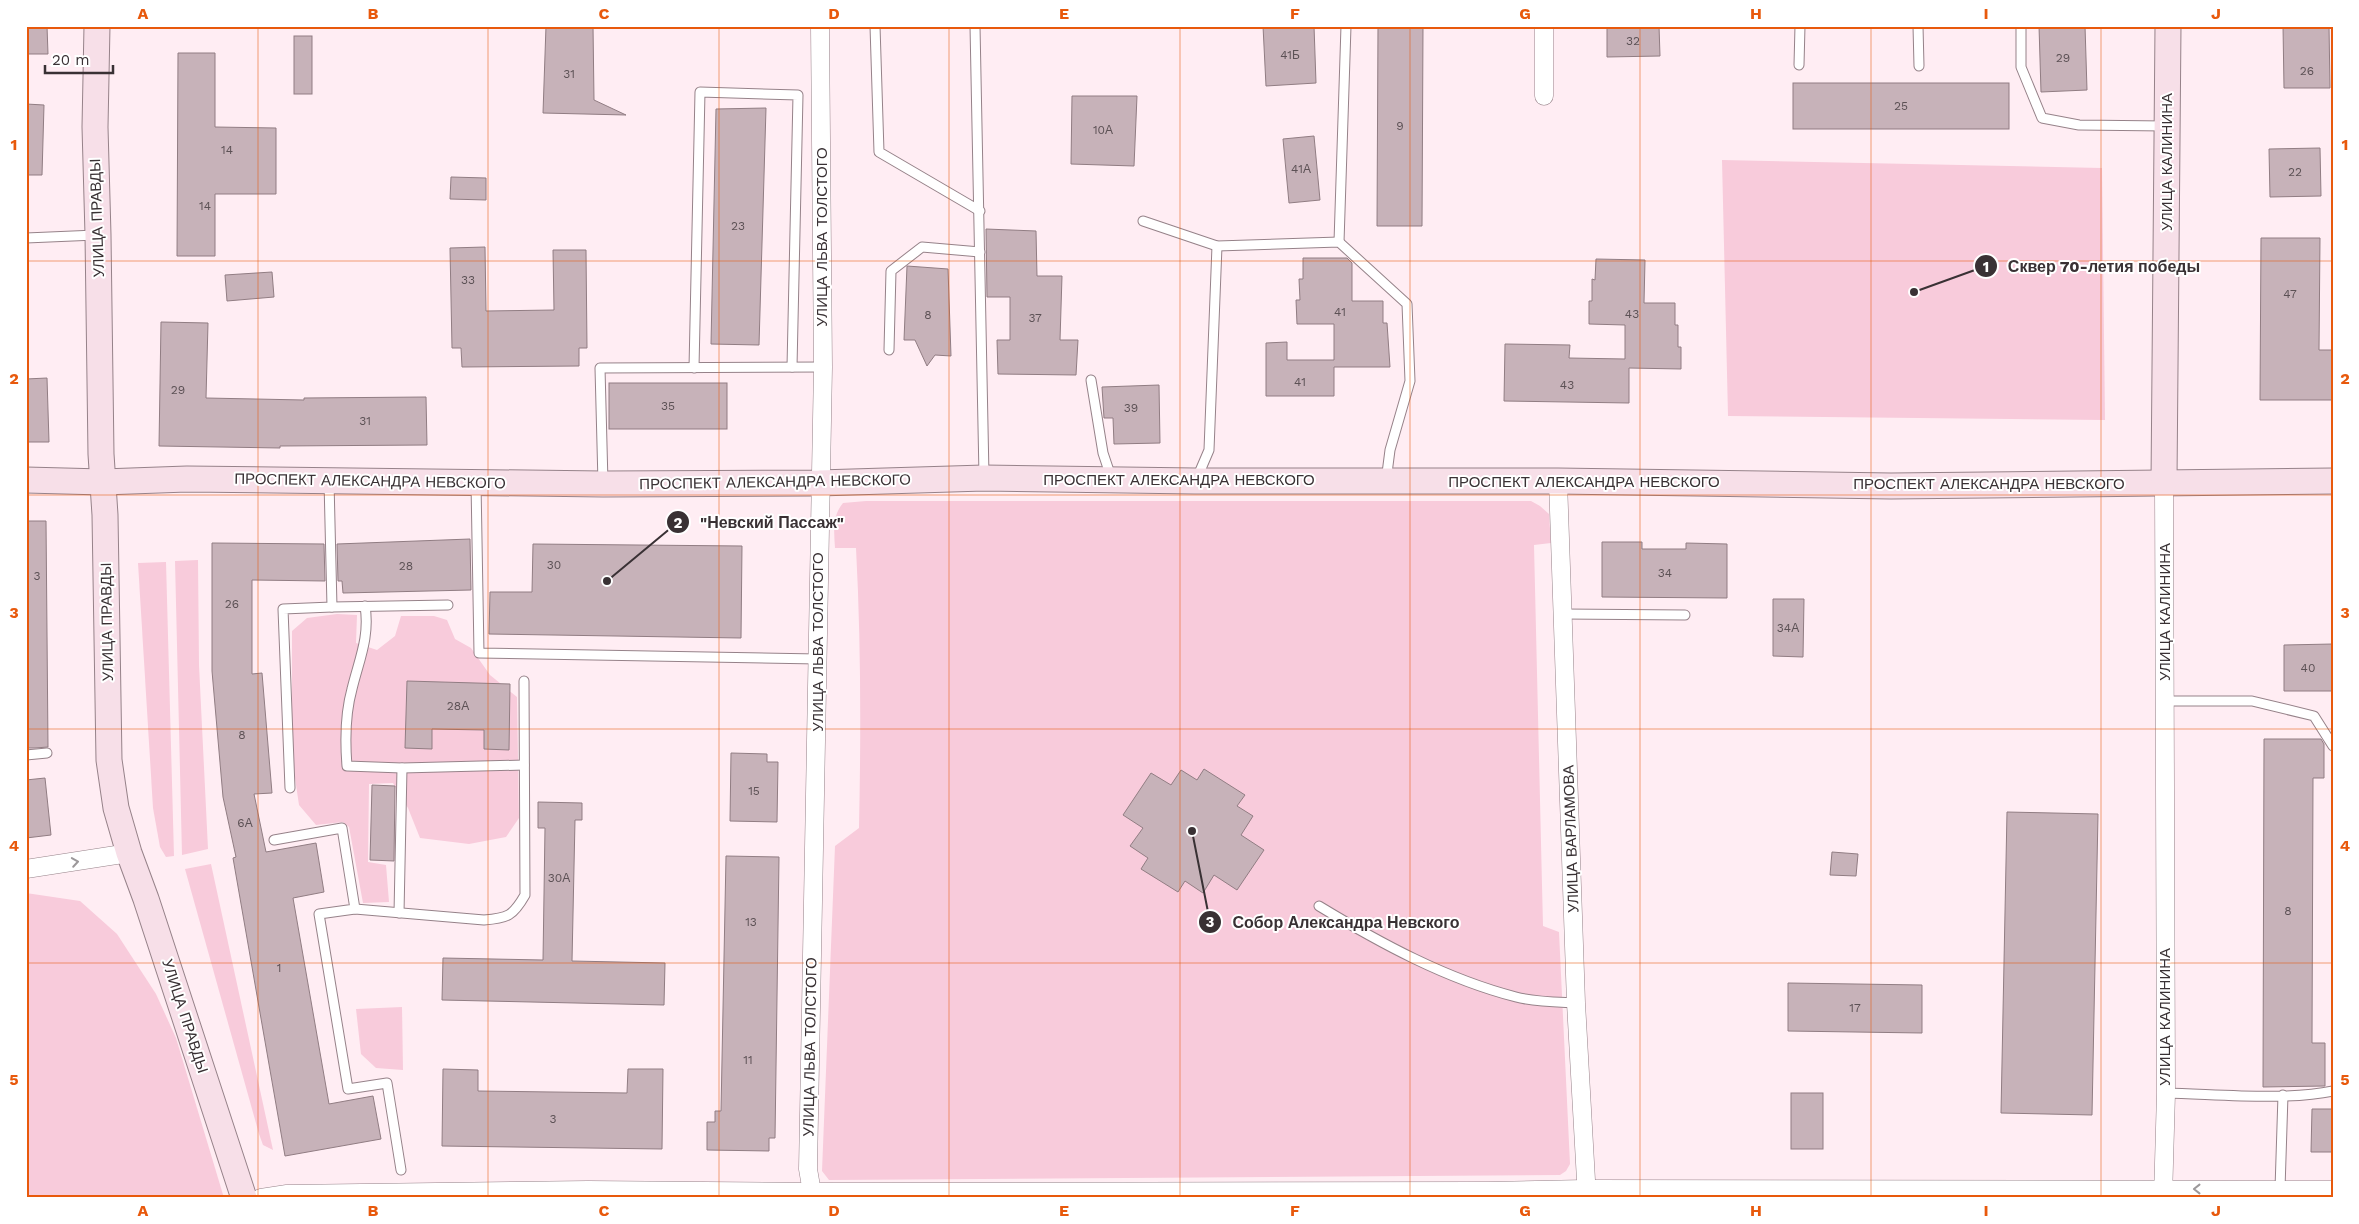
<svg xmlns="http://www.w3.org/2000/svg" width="2359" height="1224" viewBox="0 0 2359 1224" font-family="'Work Sans',sans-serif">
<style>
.green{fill:#f8cbdb}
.building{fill:#c7b2b9;stroke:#917d83}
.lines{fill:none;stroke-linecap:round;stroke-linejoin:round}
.lane-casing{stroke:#968289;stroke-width:11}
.street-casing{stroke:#968289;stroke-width:19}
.secondary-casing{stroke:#968289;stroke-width:27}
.lane{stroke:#fff;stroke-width:9}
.street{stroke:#fff;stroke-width:18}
.secondary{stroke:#f7dfe8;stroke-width:25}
.oneway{stroke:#9c989a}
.grid{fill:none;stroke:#e8590c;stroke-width:1;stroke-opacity:0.55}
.labels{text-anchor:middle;stroke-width:4;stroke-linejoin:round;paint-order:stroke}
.number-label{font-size:12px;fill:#5c5155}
.street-label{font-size:15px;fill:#393134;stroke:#fff}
.leader{fill:none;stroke:#393134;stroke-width:2}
.callout-dot{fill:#393134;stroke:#fff;stroke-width:2}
.mark-label{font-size:15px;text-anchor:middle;font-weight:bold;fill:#fff}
.callout-label{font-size:16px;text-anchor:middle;font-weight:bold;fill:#393134;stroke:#fff;stroke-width:4;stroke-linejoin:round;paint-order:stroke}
.neatline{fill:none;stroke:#e8590c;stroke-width:2}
.grid-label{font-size:16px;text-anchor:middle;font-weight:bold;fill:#e8590c}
</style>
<rect width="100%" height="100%" fill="#ffedf3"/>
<!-- green -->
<g class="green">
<path d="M1722,160L2102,168L2105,420L1728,416Z"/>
<path d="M866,501H1531L1540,506L1549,514L1551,543L1534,545L1542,885L1543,926L1559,932L1570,1164L1566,1171L1560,1175L829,1180L822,1171L835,846L859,828C861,734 861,642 856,548H835C834,532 832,516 843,503Z"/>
<path d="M198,560L199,665L208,849L182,855L175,561Z"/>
<path d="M166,562L174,856L166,857L160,847L153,808L138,563Z"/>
<path d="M337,614L357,615L356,643L377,650L395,636L401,616H434L447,620L455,639L471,648L490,675L517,697L519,818L506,837L469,844L420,838L408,808L393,783L369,784L368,862L386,865L389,902L363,903L349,827L343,822L316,825L299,805L295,778L292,744V631L307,618Z"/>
<path d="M211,864L273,1150L263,1145L259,1134L185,869Z"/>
<path d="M26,893L80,901L117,934L156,994L176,1038L224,1198H26Z"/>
<path d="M402,1007L403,1070L376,1068L361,1054L356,1009Z"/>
</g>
<!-- building -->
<g class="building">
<path d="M26,26H47L48,54H26Z"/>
<path d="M546,26H593L594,100L626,115L543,113Z"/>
<path d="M1263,26H1314L1316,83L1266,86Z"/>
<path d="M1378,26H1423L1422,226H1377Z"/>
<path d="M1607,26H1659L1660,56L1607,57Z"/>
<path d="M2039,26H2085L2087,90L2041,92Z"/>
<path d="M2283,26H2329L2330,88H2284Z"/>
<rect x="294" y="36" width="18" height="58"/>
<path d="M178,53H215V127L276,128V194H215V256H177Z"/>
<rect x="1793" y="83" width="216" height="46"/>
<path d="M1072,96H1137L1134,166L1071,164Z"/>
<path d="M26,104L44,105L42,175H26Z"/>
<path d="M766,108L759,345L711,344L716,109Z"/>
<path d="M1314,136L1320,200L1289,203L1283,139Z"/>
<path d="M2320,148L2321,196L2270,197L2269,149Z"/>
<path d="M451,177L486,178V200L450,199Z"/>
<path d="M986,229L1036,231L1037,276H1062L1060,340H1078L1076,375L998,374L997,340H1010V297H987Z"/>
<path d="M2261,238H2320L2319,350H2333V400H2260Z"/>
<path d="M485,247L486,311L554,310L553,250H586L587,348H579V366L462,367L461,348H452L450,248Z"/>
<path d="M1303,258H1347L1352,263V301H1383V323H1387L1390,367H1334V396H1266V343L1287,342V360H1334V324H1297L1296,300H1300L1299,279H1303Z"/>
<path d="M1596,259L1645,260L1644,303H1675V325H1678V347H1681V369L1629,368V403L1504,401L1505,344L1570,345L1569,358L1625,359V325L1589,324V301H1592V279L1595,280Z"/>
<path d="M907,266L948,269L951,356L935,355L927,366L915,340H904Z"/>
<path d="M272,272L274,297L227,301L225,275Z"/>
<path d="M161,322L208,323L206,398L304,400V398L426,397L427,445L280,446V448L159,446Z"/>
<path d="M47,378L49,442H26V379Z"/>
<rect x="609" y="383" width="118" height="46"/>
<path d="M1159,385L1160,443L1114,444L1113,418H1104L1102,387Z"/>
<path d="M26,521H46L48,747L35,748H26Z"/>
<path d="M470,539L471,590L343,593L342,581H338L337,544Z"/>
<path d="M1602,542H1642V549H1686V543L1727,544V598L1602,597Z"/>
<path d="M212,543L324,544L325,581L252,580V674L262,673L272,793L254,794L266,852L316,843L324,892L293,898L329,1104L373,1096L381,1139L285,1156L233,858L236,857L223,797L212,671Z"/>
<path d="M533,544L742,546L741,638L489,634L490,592H532Z"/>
<path d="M1773,599H1804L1803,657L1773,656Z"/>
<path d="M2333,644V691H2284V645Z"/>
<path d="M407,681L510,684L509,750L484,749V730L432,729V749L405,748Z"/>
<path d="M2264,739H2321L2324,744V778H2313L2312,1043H2325V1086L2263,1087Z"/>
<path d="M731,753L767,754V762H778L777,822L730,821Z"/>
<path d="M1204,769L1245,795L1237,806L1253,816L1241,835L1264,850L1237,890L1214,875L1203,893L1185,881L1178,892L1141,869L1148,858L1130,846L1143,828L1123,815L1151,773L1171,785L1181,770L1197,780Z"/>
<path d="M45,778L51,835L26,838V780Z"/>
<path d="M372,785L395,786L394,861L370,860Z"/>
<path d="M538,802L582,803V820H575L572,961L665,963L664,1005L442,1000L443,958L543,960L545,828H538Z"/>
<path d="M2007,812L2098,814L2092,1115L2001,1113Z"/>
<path d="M1832,852L1858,854L1856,876L1830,875Z"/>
<path d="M726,856L779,857L775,1138H769V1151L707,1150V1122H715V1111H721Z"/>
<path d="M1788,983L1922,985V1033L1788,1031Z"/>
<path d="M443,1069L478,1070V1091L627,1093L628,1069H663L662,1149L442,1146Z"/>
<rect x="1791" y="1093" width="32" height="56"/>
<path d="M2312,1109H2333V1152H2311Z"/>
</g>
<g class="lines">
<defs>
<g id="lane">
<path d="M875,26L879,152L980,211"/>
<path d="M975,26L984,476"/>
<path d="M1918,26L1919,66"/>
<path d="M2021,26V67L2042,118L2079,125L2165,126"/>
<path d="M1799,65L1800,26"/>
<path d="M1143,221L1217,246L1339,242L1407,304L1410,381L1390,450L1386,481"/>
<path d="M26,238L96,235"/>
<path d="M1339,242L1346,26"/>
<path d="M889,350L891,271L922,247L980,252"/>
<path d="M694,368L700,92L798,95L792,367"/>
<path d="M1091,380L1103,453L1111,477"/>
<path d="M1197,478L1209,450L1217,246"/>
<path d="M476,483L479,653L818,659"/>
<path d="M603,483L600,368L823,367"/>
<path d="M365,606C370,637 359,660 352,689C345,714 345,741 347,766L402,768L524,765"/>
<path d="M332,607L448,605"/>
<path d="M1563,614L1685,615"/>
<path d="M2165,701H2252L2314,716L2333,746"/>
<path d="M26,755L47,753"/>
<path d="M290,788L283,609L332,607L329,481"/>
<path d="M274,840L342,828L355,909L319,914L348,1089L387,1083L401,1170"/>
<path d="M1319,906C1380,943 1446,979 1516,997C1535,1002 1556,1002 1576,1003"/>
<path d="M355,909L484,920C508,918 513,916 525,895L524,681"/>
<path d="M399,913L402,768"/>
<path d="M2166,1093C2216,1094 2285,1101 2333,1091"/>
<path d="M2280,1189L2283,1095"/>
</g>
<g id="street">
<path d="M1544,26V96"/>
<path d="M1558,481L1576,1003L1587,1198"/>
<path d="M26,869L129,853"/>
<path d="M261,1198L287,1194L588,1190L811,1192L1489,1191L1585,1189L2333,1190"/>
<path d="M813,1198L808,1169L823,367L820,26"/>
<path d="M2163,1198L2166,1093L2164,482"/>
</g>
<g id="secondary">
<path d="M97,26L95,127L98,235L101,454L105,515L109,760L116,808L129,853L146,899L244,1198"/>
<path d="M26,480L103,482L187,479L603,484L819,483L984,478L1195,481H1558L1891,486L2333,481"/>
<path d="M2164,482L2168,26"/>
</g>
</defs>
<!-- lane casing -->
<use href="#lane" class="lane-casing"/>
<!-- street casing -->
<use href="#street" class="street-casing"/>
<!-- secondary casing -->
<use href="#secondary" class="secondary-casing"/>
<!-- lane -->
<use href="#lane" class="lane"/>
<!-- street -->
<use href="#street" class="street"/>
<!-- secondary -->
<use href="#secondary" class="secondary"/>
</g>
<!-- one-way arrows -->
<defs><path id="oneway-chevron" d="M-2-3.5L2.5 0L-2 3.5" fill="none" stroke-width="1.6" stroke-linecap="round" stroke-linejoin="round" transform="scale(1.25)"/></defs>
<g class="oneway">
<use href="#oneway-chevron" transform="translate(75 862) rotate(-9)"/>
<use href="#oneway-chevron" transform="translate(2197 1189) rotate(-180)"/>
</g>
<!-- grid -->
<path class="grid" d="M258,26V1198M488,26V1198M719,26V1198M949,26V1198M1180,26V1198M1410,26V1198M1640,26V1198M1871,26V1198M2101,26V1198M26,261H2333M26,495H2333M26,729H2333M26,963H2333"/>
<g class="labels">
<!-- number labels -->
<g class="number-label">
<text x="1633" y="45">32</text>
<text x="1290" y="59">41Б</text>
<text x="2063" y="62">29</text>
<text x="2307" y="75">26</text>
<text x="569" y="78">31</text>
<text x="1901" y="110">25</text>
<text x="1400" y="130">9</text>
<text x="1103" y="134">10А</text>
<text x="227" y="154">14</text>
<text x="1301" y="173">41А</text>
<text x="2295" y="176">22</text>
<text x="205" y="210">14</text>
<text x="738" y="230">23</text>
<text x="468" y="284">33</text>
<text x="2290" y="298">47</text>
<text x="1340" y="316">41</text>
<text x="1632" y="318">43</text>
<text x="928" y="319">8</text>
<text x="1035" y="322">37</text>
<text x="1300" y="386">41</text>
<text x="1567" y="389">43</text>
<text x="178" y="394">29</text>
<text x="668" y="410">35</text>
<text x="1131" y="412">39</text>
<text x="365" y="425">31</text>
<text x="554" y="569">30</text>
<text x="406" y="570">28</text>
<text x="1665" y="577">34</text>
<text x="37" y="580">3</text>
<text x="232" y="608">26</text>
<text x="1788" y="632">34А</text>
<text x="2308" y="672">40</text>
<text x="458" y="710">28А</text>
<text x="242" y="739">8</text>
<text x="754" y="795">15</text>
<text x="245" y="827">6А</text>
<text x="559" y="882">30А</text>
<text x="2288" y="915">8</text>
<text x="751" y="926">13</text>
<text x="279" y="972">1</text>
<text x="1855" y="1012">17</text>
<text x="748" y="1064">11</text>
<text x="553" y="1123">3</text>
</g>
<!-- street labels -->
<g class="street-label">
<text transform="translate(2167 162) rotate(-90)" y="5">УЛИЦА КАЛИНИНА</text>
<text transform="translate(97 218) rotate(-92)" y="5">УЛИЦА ПРАВДЫ</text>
<text transform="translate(822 237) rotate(-90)" y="5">УЛИЦА ЛЬВА ТОЛСТОГО</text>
<text x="1179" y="485">ПРОСПЕКТ АЛЕКСАНДРА НЕВСКОГО</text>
<text transform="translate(370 481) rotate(1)" y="5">ПРОСПЕКТ АЛЕКСАНДРА НЕВСКОГО</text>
<text transform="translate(775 482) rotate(-1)" y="5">ПРОСПЕКТ АЛЕКСАНДРА НЕВСКОГО</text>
<text x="1584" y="487">ПРОСПЕКТ АЛЕКСАНДРА НЕВСКОГО</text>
<text x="1989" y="489">ПРОСПЕКТ АЛЕКСАНДРА НЕВСКОГО</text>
<text transform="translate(2165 612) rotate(-90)" y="5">УЛИЦА КАЛИНИНА</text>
<text transform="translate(107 622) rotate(-91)" y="5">УЛИЦА ПРАВДЫ</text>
<text transform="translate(818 642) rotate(-90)" y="5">УЛИЦА ЛЬВА ТОЛСТОГО</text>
<text transform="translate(1571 839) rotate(-92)" y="5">УЛИЦА ВАРЛАМОВА</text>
<text transform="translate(185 1016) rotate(72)" y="5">УЛИЦА ПРАВДЫ</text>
<text transform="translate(2165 1017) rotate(-90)" y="5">УЛИЦА КАЛИНИНА</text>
<text transform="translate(810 1047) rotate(-89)" y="5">УЛИЦА ЛЬВА ТОЛСТОГО</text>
</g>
</g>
<!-- callouts -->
<path class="leader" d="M1914 292L1986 266M607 581L678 522M1192 831L1210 922"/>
<g class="callout-dot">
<circle cx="1914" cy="292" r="5"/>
<circle cx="607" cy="581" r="5"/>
<circle cx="1192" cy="831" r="5"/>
<circle cx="1986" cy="266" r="12"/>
<circle cx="678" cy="522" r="12"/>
<circle cx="1210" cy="922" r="12"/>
</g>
<g class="mark-label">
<text x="1986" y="272">1</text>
<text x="678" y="528">2</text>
<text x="1210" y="927">3</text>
</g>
<g class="callout-label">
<text x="2104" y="272">Сквер 70-летия победы</text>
<text x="772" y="528">"Невский Пассаж"</text>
<text x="1346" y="928">Собор Александра Невского</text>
</g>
<!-- border -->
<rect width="2359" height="1224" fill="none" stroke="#ffffff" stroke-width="55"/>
<!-- scale -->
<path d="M45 65v8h68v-8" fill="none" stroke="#393134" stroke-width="2.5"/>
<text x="52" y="65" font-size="15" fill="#393134" stroke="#ffffff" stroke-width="4" paint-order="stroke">20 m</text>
<rect x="28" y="28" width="2304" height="1168" class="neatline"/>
<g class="grid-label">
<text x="143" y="19">A</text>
<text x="373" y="19">B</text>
<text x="604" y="19">C</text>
<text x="834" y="19">D</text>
<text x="1064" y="19">E</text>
<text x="1295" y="19">F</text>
<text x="1525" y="19">G</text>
<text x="1756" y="19">H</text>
<text x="1986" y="19">I</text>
<text x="2216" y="19">J</text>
<text x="14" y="150">1</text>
<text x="2345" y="150">1</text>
<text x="14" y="384">2</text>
<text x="2345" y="384">2</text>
<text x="14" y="618">3</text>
<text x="2345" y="618">3</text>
<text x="14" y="851">4</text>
<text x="2345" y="851">4</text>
<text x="14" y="1085">5</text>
<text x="2345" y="1085">5</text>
<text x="143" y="1216">A</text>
<text x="373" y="1216">B</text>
<text x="604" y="1216">C</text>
<text x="834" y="1216">D</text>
<text x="1064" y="1216">E</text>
<text x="1295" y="1216">F</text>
<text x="1525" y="1216">G</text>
<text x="1756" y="1216">H</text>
<text x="1986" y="1216">I</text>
<text x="2216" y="1216">J</text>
</g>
</svg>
